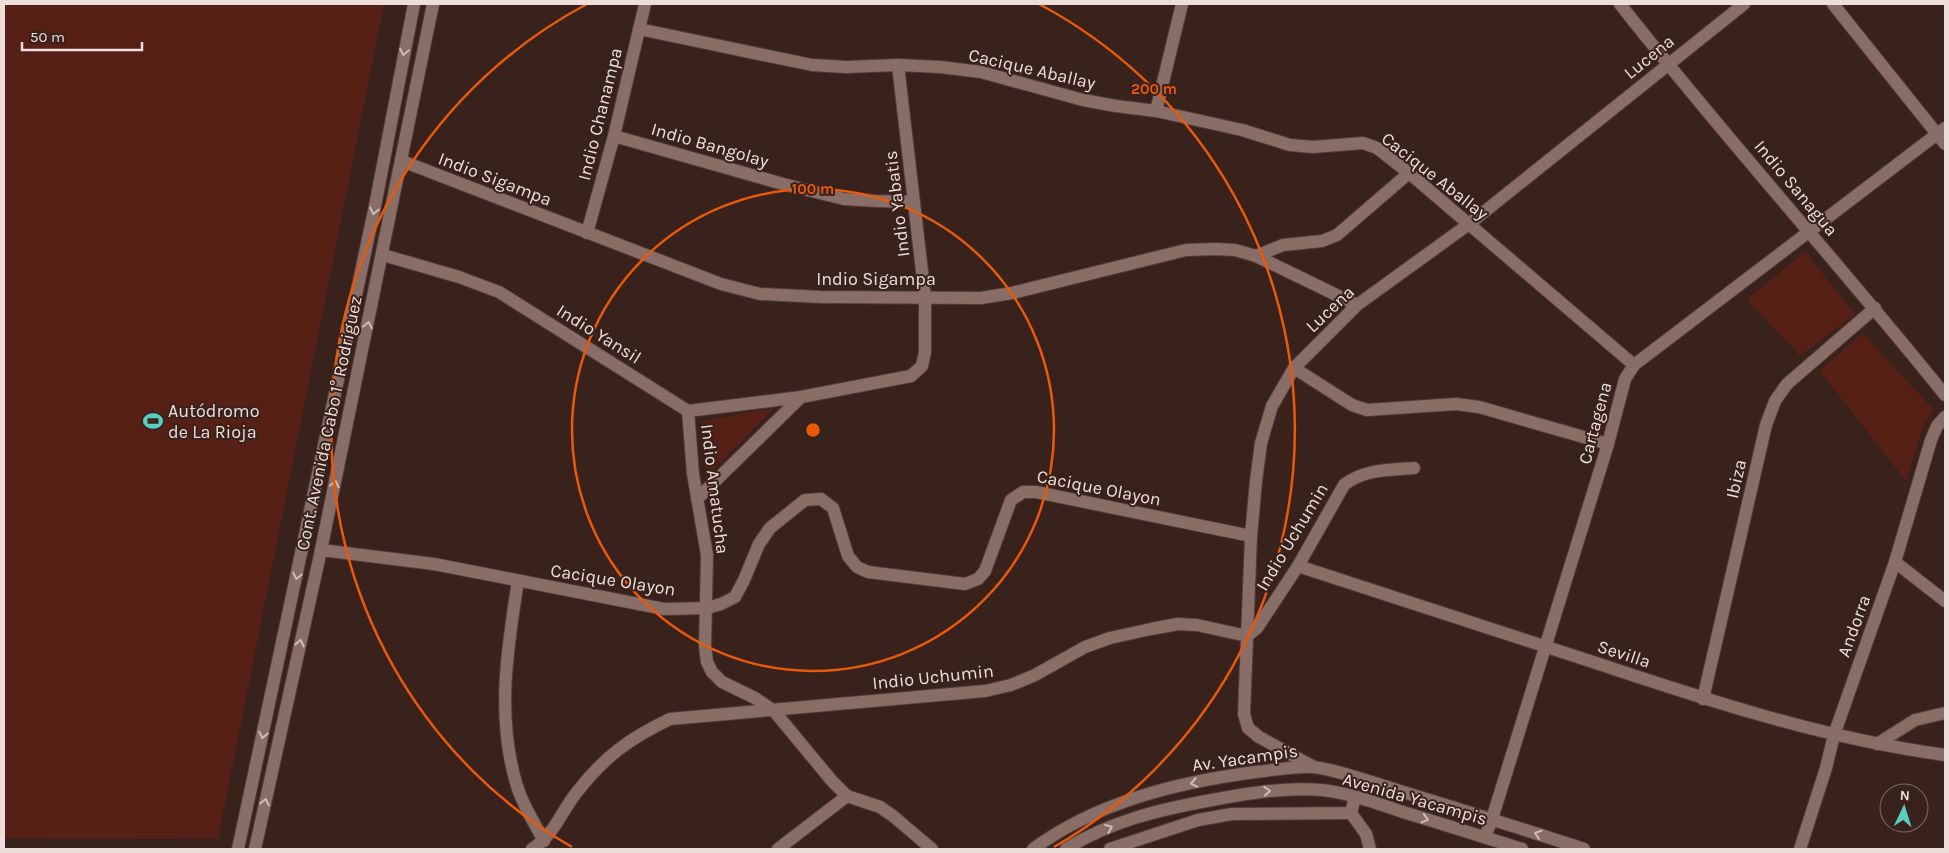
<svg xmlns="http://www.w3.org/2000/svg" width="1949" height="853" viewBox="0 0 1949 853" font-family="Karla,sans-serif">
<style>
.green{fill:#562016}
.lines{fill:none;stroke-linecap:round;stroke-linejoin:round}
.minor-casing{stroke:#513d39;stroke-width:14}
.minor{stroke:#896d67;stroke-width:12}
.oneway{stroke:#d0bcb8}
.ring{fill:none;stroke:#e8590c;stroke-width:2.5}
.labels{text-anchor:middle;stroke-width:4;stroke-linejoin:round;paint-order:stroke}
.street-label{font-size:18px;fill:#eededa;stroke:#39211c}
.poi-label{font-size:18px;fill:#eededa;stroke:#39211c;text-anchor:start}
.centre{fill:#e8590c;stroke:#39211c;stroke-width:2.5}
.ring-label{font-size:15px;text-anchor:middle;font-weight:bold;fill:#e8590c;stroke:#39211c;stroke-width:4;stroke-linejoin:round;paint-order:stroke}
</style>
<rect width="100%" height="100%" fill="#39211c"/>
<!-- green -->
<g class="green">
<path d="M4,4H384L218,839L4,838Z"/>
<path d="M1805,252L1855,314L1800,356L1747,299Z"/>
<path d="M1862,333L1933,409L1923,427L1906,481L1820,371Z"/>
<path d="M774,408L707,476H706L702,421Z"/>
</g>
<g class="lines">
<defs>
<g id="minor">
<path d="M1620,4C1724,137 1839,263 1945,395"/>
<path d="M1833,4L1945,144"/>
<path d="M639,29L812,65L846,67L898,65L940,67L981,72L1083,100L1116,106L1156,111L1242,130L1290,145L1313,147L1363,143L1377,148L1409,173L1634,365"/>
<path d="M1156,111L1182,4"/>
<path d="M614,136L783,184L844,199L876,201L914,202"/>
<path d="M402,161L721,284L760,294L821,297L981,298L1012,293L1186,250L1215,249L1235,250L1256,256L1357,305"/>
<path d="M587,233L614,136L645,4"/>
<path d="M383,255L459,277L499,292L688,411L801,397L911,376L922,366L925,352V297L898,65"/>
<path d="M1256,256L1283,245L1322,241L1337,235L1409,173"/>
<path d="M1294,368L1352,405L1367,410L1456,404L1479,407L1608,444"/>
<path d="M688,411L693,474L707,555L705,646L707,662L712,672L722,682L755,698L774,711L832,781L847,796L880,807L893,816L932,849"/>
<path d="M697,499L801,397"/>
<path d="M321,550L434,564L664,609L707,608L721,604L735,597L744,580L759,544L770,528L805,500L821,499L833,508L848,556L857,567L868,572L965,584L978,579L985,571L1011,500L1023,492H1036L1251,536"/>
<path d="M1895,562L1945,601"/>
<path d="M1298,566C1397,598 1496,631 1596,663C1710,701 1826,739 1945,755"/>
<path d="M518,581C507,650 496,718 517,786C523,806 535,824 544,841"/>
<path d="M1703,699L1766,425L1775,401L1787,384L1875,308"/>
<path d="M1877,744L1915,720L1945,713"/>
<path d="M1314,767L1259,737L1248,728L1244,714L1251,536L1256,481L1261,443L1272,406L1294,368L1357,305L1469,224L1744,4"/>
<path d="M1351,813L1366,834L1370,849"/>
<path d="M1485,837L1492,819L1608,444L1625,379L1634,365L1945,128"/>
<path d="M238,849L375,206L414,4"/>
<path d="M255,849L321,550L433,4"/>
<path d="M532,849C554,835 561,812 577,792C604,757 630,738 670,719L985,691L1011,685L1035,675L1085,647L1110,638L1151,629L1178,624L1197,625L1247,636L1257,628L1298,566L1344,485C1364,469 1389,470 1414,468"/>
<path d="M778,849L847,796"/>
<path d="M1033,849C1097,802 1178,782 1256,772C1274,770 1294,766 1312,767C1337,769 1376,784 1400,791C1462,810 1523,829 1584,849"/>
<path d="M1066,849C1110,821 1162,809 1212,800C1249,793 1285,787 1322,790C1349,793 1376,803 1403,812C1443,824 1483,837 1522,849"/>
<path d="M1110,849L1198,820L1232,814L1351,813L1355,797"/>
<path d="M1800,849L1826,768L1834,735L1895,562L1931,440L1937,426L1945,417"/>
</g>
</defs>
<!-- minor casing -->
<use href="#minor" class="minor-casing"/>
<!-- minor -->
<use href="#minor" class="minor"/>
</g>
<!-- one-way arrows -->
<defs><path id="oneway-chevron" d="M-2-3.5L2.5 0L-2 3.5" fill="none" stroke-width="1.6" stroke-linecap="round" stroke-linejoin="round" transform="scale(1.25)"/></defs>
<g class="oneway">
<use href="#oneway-chevron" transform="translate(404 52) rotate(101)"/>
<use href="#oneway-chevron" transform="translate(374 211) rotate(102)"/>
<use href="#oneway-chevron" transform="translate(368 325) rotate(-78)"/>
<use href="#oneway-chevron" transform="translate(335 484) rotate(-78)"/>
<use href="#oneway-chevron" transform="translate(297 576) rotate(102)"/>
<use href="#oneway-chevron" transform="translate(300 643) rotate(-78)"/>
<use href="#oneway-chevron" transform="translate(263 735) rotate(102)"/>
<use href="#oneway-chevron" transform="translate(1194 783) rotate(169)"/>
<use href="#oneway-chevron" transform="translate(1267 791) rotate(-5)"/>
<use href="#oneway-chevron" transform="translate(265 802) rotate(-78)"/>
<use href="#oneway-chevron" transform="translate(1425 819) rotate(17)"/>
<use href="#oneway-chevron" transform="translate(1109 828) rotate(-22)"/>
<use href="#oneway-chevron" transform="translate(1538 834) rotate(-162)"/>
</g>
<!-- distance rings -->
<g class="ring">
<circle cx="813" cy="430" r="241"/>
<path d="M572 847A482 482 0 0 1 587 4M1039 4A482 482 0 0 1 1054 847"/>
</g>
<!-- icons -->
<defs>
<symbol id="stadium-bare" viewBox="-9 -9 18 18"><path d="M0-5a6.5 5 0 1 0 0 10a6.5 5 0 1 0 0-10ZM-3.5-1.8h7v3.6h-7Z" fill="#58cec1" stroke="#39211c" stroke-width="2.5" paint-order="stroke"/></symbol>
</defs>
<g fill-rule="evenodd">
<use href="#stadium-bare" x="139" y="407" width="28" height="28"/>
</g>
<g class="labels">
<!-- street labels -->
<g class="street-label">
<text transform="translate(1649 57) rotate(-39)" y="6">Lucena</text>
<text transform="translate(1032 69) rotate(13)" y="6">Cacique Aballay</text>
<text transform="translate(600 114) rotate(-76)" y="6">Indio Chanampa</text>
<text transform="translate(710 145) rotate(16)" y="6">Indio Bangolay</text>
<text transform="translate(1435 176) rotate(38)" y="6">Cacique Aballay</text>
<text transform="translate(495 179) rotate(21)" y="6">Indio Sigampa</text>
<text transform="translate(1796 188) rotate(50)" y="6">Indio Sanagua</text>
<text transform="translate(897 204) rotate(-97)" y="6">Indio Yabatis</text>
<text x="876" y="285">Indio Sigampa</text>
<text transform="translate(1330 309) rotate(-43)" y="6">Lucena</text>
<text transform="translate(599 334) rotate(32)" y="6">Indio Yansil</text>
<text transform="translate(329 423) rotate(-78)" y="6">Cont. Avenida Cabo 1° Rodriguez</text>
<text transform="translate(1595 423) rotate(-75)" y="6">Cartagena</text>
<text transform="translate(1736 479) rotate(-77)" y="6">Ibiza</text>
<text transform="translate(1099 488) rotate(11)" y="6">Cacique Olayon</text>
<text transform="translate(715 489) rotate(83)" y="6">Indio Amatucha</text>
<text transform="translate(1292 537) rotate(-59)" y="6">Indio Uchumin</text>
<text transform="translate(613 580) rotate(9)" y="6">Cacique Olayon</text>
<text transform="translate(1854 626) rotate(-70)" y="6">Andorra</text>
<text transform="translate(1624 654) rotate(18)" y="6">Sevilla</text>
<text transform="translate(933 677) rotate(-6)" y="6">Indio Uchumin</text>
<text transform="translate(1245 758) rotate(-8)" y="6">Av. Yacampis</text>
<text transform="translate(1415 799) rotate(16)" y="6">Avenida Yacampis</text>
</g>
<!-- poi labels -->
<g class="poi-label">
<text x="168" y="417">Autódromo<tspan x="168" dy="21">de La Rioja</tspan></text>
</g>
</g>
<circle cx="813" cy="430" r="8" class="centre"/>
<g class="ring-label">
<text x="1154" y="94">200 m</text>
<text x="813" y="194">100 m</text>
</g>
<!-- border -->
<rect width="1949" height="853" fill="none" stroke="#eededa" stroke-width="10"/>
<!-- north arrow -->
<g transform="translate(1904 808) rotate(4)"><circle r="24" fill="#39211c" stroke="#816d68"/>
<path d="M0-4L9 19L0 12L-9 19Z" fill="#58cec1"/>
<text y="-8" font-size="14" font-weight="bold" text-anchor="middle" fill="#eededa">N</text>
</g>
<!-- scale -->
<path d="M22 42v8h120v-8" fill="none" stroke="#eededa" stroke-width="2.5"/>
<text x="30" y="42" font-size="15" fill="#eededa" stroke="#39211c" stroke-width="4" paint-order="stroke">50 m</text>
</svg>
